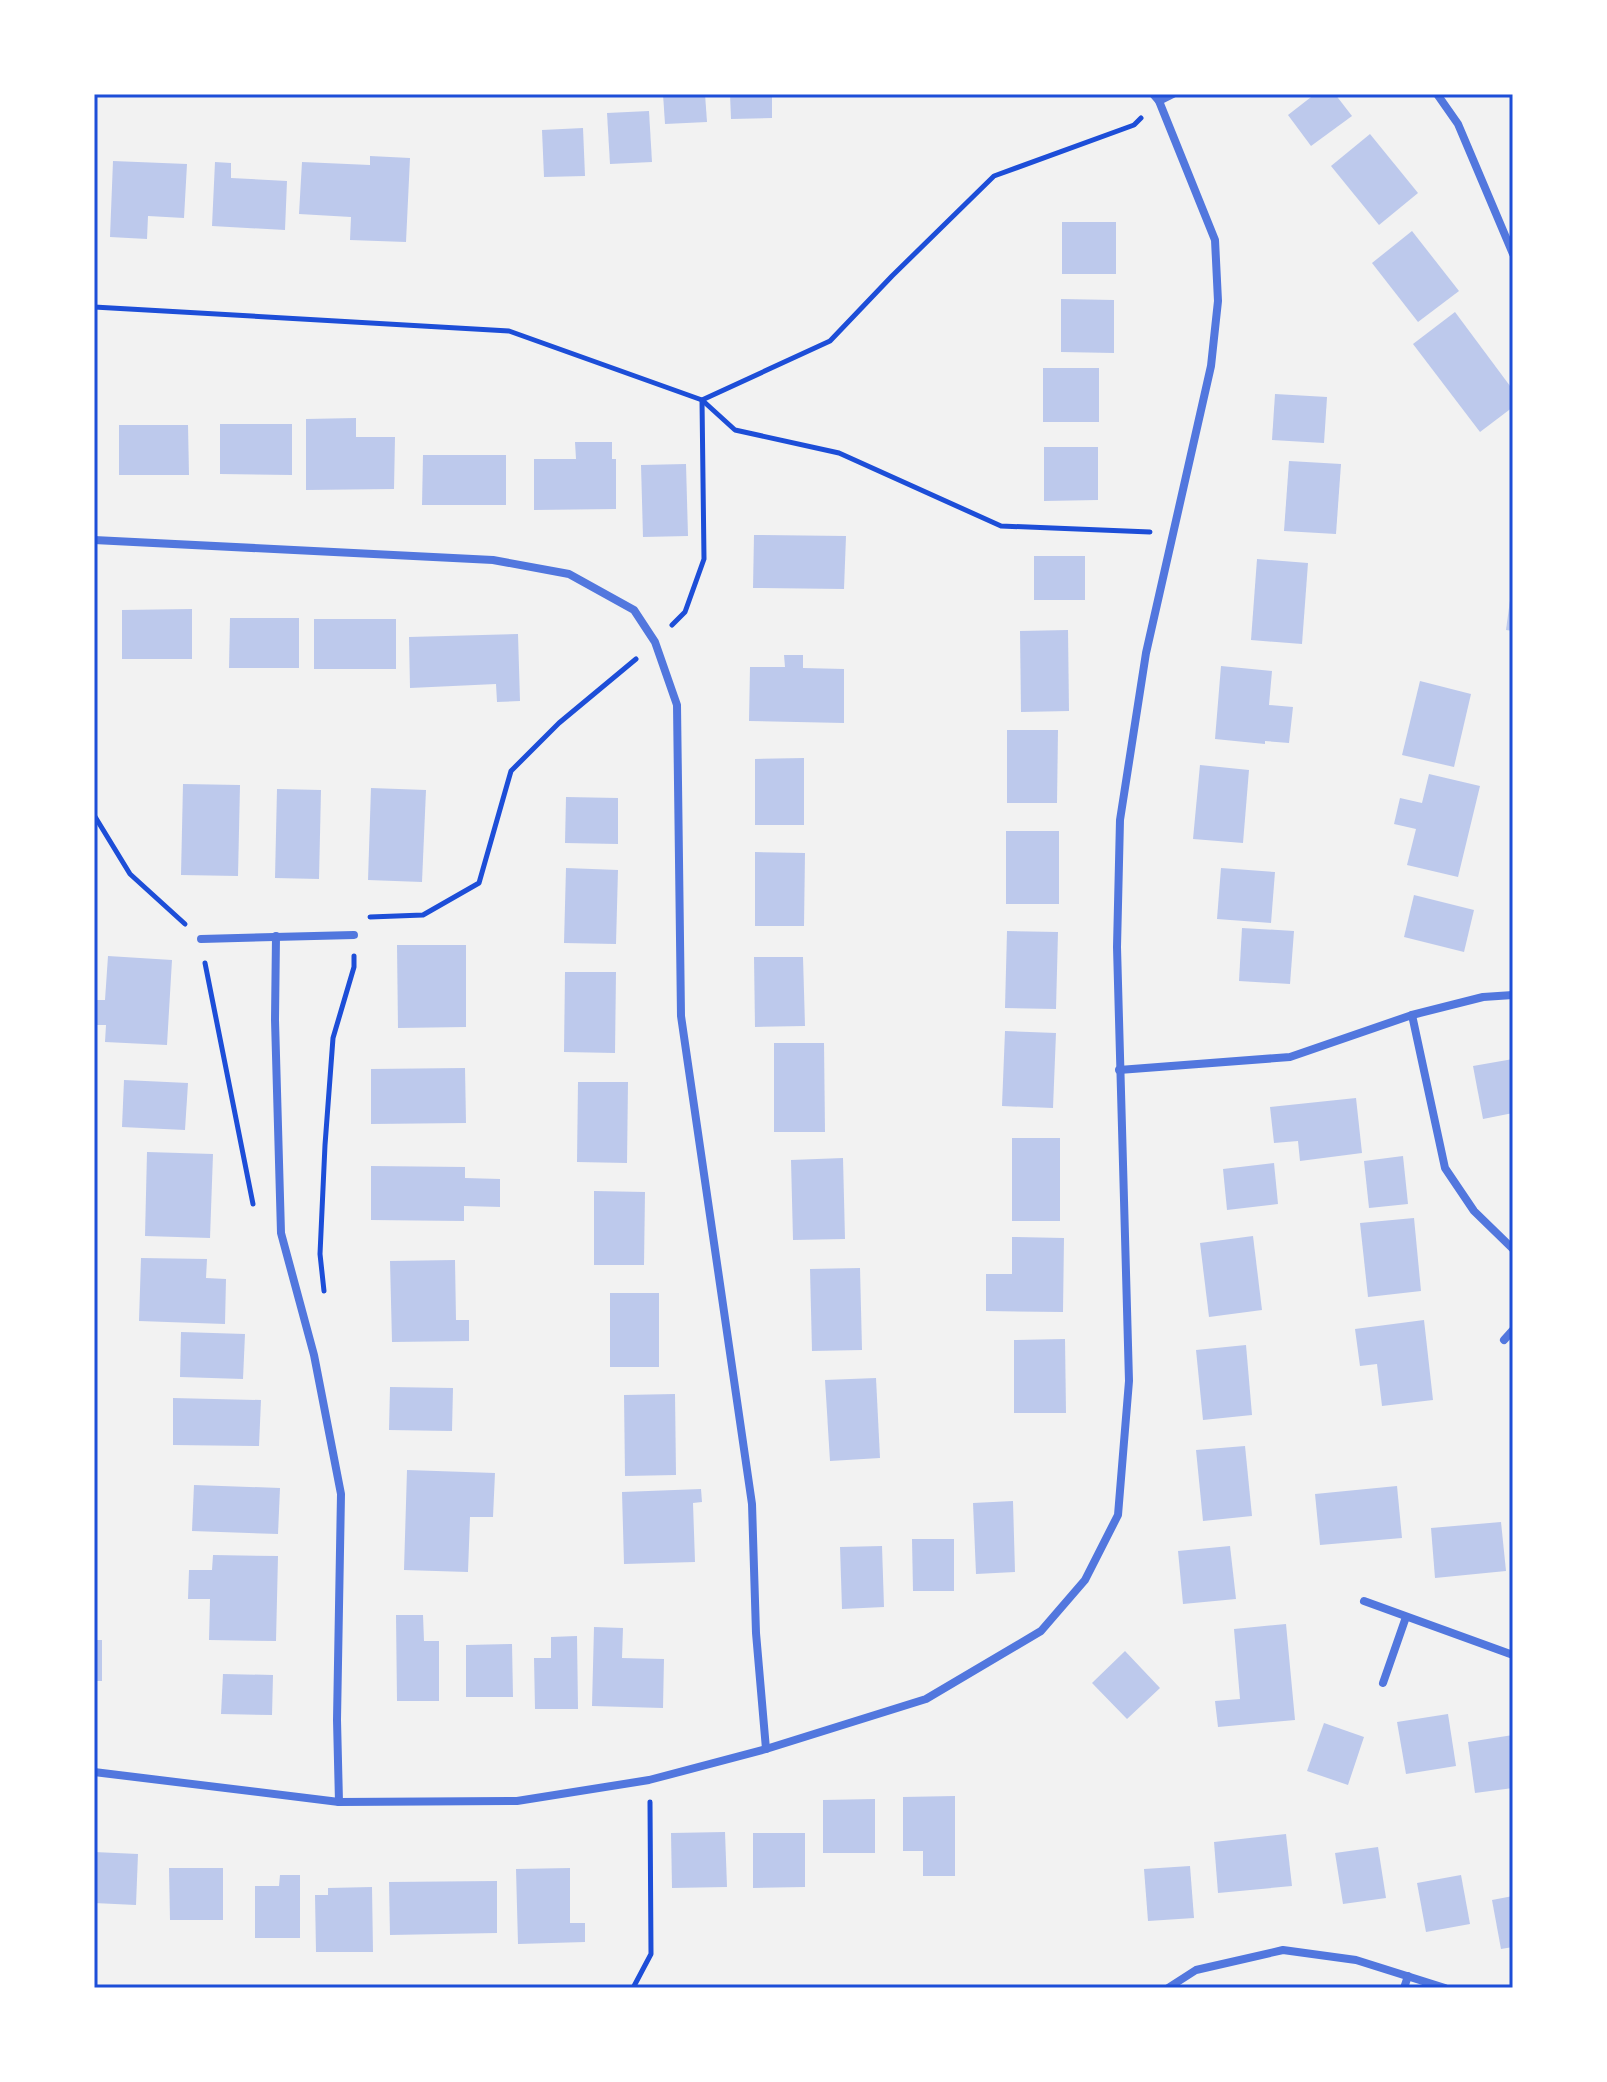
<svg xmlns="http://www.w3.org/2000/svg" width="1607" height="2082" viewBox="0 0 1607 2082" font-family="Commissioner,sans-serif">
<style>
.building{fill:#bdc9ec}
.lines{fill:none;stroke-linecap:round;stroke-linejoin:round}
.path{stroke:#1d4ed8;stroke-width:5}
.minor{stroke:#5277de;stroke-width:8}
.neatline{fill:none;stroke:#1d4ed8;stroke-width:3}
</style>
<rect width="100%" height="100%" fill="#f2f2f2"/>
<!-- building -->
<g class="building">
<path d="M663,94H705L707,122L665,124Z"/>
<path d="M730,94H772V118L731,119Z"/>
<path d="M1315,94H1335L1352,116L1311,146L1288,115Z"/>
<path d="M649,111L652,162L610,164L607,113Z"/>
<path d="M583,128L585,176L544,177L542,130Z"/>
<path d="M1370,134L1418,193L1379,225L1331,166Z"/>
<path d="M370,156L410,158L406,242L350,240L351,217L299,214L302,162L370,165Z"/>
<path d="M113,161L187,164L184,218L148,216L147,239L110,237Z"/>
<path d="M215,162L231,163V178L287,181L285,230L212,226Z"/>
<rect x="1062" y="222" width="54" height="52"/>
<path d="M1412,231L1459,291L1418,322L1372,263Z"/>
<path d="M1061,299L1114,300V353L1061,352Z"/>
<path d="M1455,312L1513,390V407L1480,432L1413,344Z"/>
<rect x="1043" y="368" width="56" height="54"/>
<path d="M1275,394L1327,397L1324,443L1272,440Z"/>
<path d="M356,418V437H395L394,489L306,490V419Z"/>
<path d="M220,424H292V475L220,474Z"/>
<path d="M119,425H188L189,475H119Z"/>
<path d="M575,442H612V459H616V509L534,510V459H576Z"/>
<path d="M1044,447H1098V500L1044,501Z"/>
<path d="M423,455H506V505H422Z"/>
<path d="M1289,461L1341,464L1336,534L1284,531Z"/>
<path d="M686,464L688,536L643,537L641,465Z"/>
<path d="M754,535L846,536L844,589L753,588Z"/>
<rect x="1034" y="556" width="51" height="44"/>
<path d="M1257,559L1308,563L1302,644L1251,640Z"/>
<path d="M1511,593H1513V631L1506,630Z"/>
<path d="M192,609V659H122V610Z"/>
<path d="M230,618H299V668H229Z"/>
<rect x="314" y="619" width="82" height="50"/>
<path d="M1068,630L1069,711L1021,712L1020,631Z"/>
<path d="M518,634L520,701L497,702L496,684L410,688L409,637Z"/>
<path d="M784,655H803V668L844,669V723L749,721L750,667H785Z"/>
<path d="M1221,666L1272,671L1269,705L1293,707L1289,743L1265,741V744L1215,739Z"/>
<path d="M1420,681L1471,694L1454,767L1402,755Z"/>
<path d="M1007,730H1058L1057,803H1007Z"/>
<path d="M804,758V825H755V759Z"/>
<path d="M1200,765L1249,770L1243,843L1193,839Z"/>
<path d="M1429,774L1480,786L1458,877L1407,865L1416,829L1394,824L1400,798L1422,803Z"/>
<path d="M183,784L240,785L238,876L181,875Z"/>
<path d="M371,788L426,790L422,882L368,880Z"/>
<path d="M277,789L321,790L319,879L275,878Z"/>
<path d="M566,797L618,798V844L565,843Z"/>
<rect x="1006" y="831" width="53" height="73"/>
<path d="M755,852L805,853L804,926H755Z"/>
<path d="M566,868L618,870L616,944L564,943Z"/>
<path d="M1221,868L1275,872L1271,923L1217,919Z"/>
<path d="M1414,895L1474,910L1464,952L1404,937Z"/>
<path d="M1242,928L1294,931L1290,984L1239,981Z"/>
<path d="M1007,931L1058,932L1056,1009L1005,1008Z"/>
<path d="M397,945H466V1027L398,1028Z"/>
<path d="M108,956L172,960L167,1045L105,1042L106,1025H94V1000H105Z"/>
<path d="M754,957H803L805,1026L755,1027Z"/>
<path d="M565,972H616L615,1053L564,1052Z"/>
<path d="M1005,1031L1056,1033L1053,1108L1002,1106Z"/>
<path d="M774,1043H824L825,1132H774Z"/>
<path d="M1513,1059V1113L1483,1119L1473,1066Z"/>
<path d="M465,1068L466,1123L371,1124V1069Z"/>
<path d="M124,1080L188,1083L185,1130L122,1127Z"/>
<path d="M578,1082H628L627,1163L577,1162Z"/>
<path d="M1356,1098L1362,1153L1300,1161L1298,1141L1274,1143L1270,1107Z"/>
<rect x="1012" y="1138" width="48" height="83"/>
<path d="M147,1152L213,1154L210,1238L145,1236Z"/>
<path d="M1403,1156L1408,1204L1369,1208L1364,1161Z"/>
<path d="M843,1158L845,1239L793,1240L791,1160Z"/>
<path d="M1274,1163L1278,1204L1227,1210L1223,1169Z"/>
<path d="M371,1166L465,1167V1178L500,1179V1207L464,1206V1221L371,1220Z"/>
<path d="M594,1191L645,1192L644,1265H594Z"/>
<path d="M1414,1218L1421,1291L1368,1297L1360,1223Z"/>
<path d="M1253,1236L1262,1310L1209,1317L1200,1243Z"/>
<path d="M1012,1237L1064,1238L1063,1312L986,1311V1274H1012Z"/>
<path d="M141,1258L207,1259L206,1278L226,1279L225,1324L139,1321Z"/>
<path d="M455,1260L456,1320H469V1341L392,1342L390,1261Z"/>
<path d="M860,1268L862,1350L812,1351L810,1269Z"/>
<rect x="610" y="1293" width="49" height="74"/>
<path d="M1424,1320L1433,1400L1382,1406L1377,1364L1360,1366L1355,1329Z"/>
<path d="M181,1332L245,1334L243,1379L180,1377Z"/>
<path d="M1065,1339L1066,1413H1014V1340Z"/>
<path d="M1246,1345L1252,1415L1203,1420L1196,1350Z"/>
<path d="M876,1378L880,1458L830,1461L825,1380Z"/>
<path d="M390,1387L453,1388L452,1431L389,1430Z"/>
<path d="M675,1394L676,1475L625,1476L624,1395Z"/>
<path d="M173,1398L261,1400L259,1446L173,1445Z"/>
<path d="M1245,1446L1252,1516L1203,1521L1196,1450Z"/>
<path d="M407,1470L495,1473L493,1517H470L468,1572L404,1570Z"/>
<path d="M194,1485L280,1488L278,1534L192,1531Z"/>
<path d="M1397,1486L1402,1538L1320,1545L1315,1494Z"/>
<path d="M701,1489L702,1502L693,1503L695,1562L624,1564L622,1492Z"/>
<path d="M1013,1501L1015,1572L976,1574L973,1503Z"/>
<path d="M1501,1522L1506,1571L1435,1578L1431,1528Z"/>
<path d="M912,1539H954V1591H913Z"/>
<path d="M882,1546L884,1607L842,1609L840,1547Z"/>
<path d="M1230,1546L1236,1599L1183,1604L1178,1551Z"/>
<path d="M213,1555L278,1556L276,1641L209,1640L210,1599H188L189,1570H212Z"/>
<path d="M396,1615H423L424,1641H439V1701H397Z"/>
<path d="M1286,1624L1295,1720L1218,1727L1215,1701L1240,1699L1234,1629Z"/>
<path d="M594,1627L623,1628L622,1658L664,1659L663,1708L592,1706Z"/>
<path d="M577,1636L578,1709H535L534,1658H551V1637Z"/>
<rect x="94" y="1640" width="8" height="41"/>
<path d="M512,1644L513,1697H466V1645Z"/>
<path d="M1125,1651L1160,1688L1127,1719L1092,1683Z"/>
<path d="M223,1674L273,1675L272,1715L221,1714Z"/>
<path d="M1448,1714L1456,1766L1406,1774L1397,1722Z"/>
<path d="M1324,1723L1364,1737L1348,1785L1307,1771Z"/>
<path d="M1513,1735V1788L1475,1793L1468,1742Z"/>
<path d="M955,1796V1876H923V1851H903V1797Z"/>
<path d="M875,1799V1853H823V1800Z"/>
<path d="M725,1832L727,1887L672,1888L671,1833Z"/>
<path d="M753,1833H805V1887L753,1888Z"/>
<path d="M1286,1834L1292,1886L1218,1893L1214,1842Z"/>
<path d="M1378,1847L1386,1898L1343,1904L1335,1853Z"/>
<path d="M94,1852L138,1854L136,1905L94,1903Z"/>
<path d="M1190,1866L1194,1918L1148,1921L1144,1869Z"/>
<path d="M169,1868H223V1920H170Z"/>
<path d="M570,1868V1923H585V1942L518,1944L516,1869Z"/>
<path d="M280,1875H300V1938H255V1886H279Z"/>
<path d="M1461,1875L1470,1924L1426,1932L1417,1883Z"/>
<path d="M497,1881V1933L390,1935L389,1882Z"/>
<path d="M372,1887L373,1952H316L315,1895H328V1888Z"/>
<path d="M1513,1896V1947L1501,1949L1492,1900Z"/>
</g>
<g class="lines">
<!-- path -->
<g class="path">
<path d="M94,307L509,331L702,400L735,430L839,453L1001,526L1150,532"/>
<path d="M672,625L685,612L704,559L702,400L830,341L892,276L994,176L1134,125L1141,118"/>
<path d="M94,815L130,874L185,924"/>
<path d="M370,917L423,915L479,883L511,771L559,723L636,659"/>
<path d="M205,963L253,1204"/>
<path d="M324,1291L320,1254L325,1145L333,1038L354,967V956"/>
<path d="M633,1988L651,1954L650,1802"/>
</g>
<!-- minor -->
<g class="minor">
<path d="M1437,94L1458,124L1513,254"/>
<path d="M1159,101L1173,94"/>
<path d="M94,540L493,560L569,574L634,610L655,642L677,705L681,1016L752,1504L756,1633L766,1749"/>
<path d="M276,936L275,1020L281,1233L314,1355L341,1494L337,1720L339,1802"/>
<path d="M201,939L354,935"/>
<path d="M1412,1015L1445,1168L1474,1211L1513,1249"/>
<path d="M1119,1070L1290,1057L1412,1015L1483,997L1513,995"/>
<path d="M1504,1340L1513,1330"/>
<path d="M1364,1601L1513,1655"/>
<path d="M1383,1683L1406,1617"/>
<path d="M94,1772L339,1802L517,1801L649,1780L766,1749L926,1699L1041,1631L1085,1580L1118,1515L1129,1381L1117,947L1120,820L1146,653L1211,366L1218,301L1215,240L1159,101L1153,94"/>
<path d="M1168,1988L1196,1970L1283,1950L1356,1960L1445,1988"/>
<path d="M1404,1988L1408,1976"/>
</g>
</g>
<!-- border -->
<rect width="1607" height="2082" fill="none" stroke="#ffffff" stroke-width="192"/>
<rect x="96" y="96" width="1415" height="1890" class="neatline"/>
</svg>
